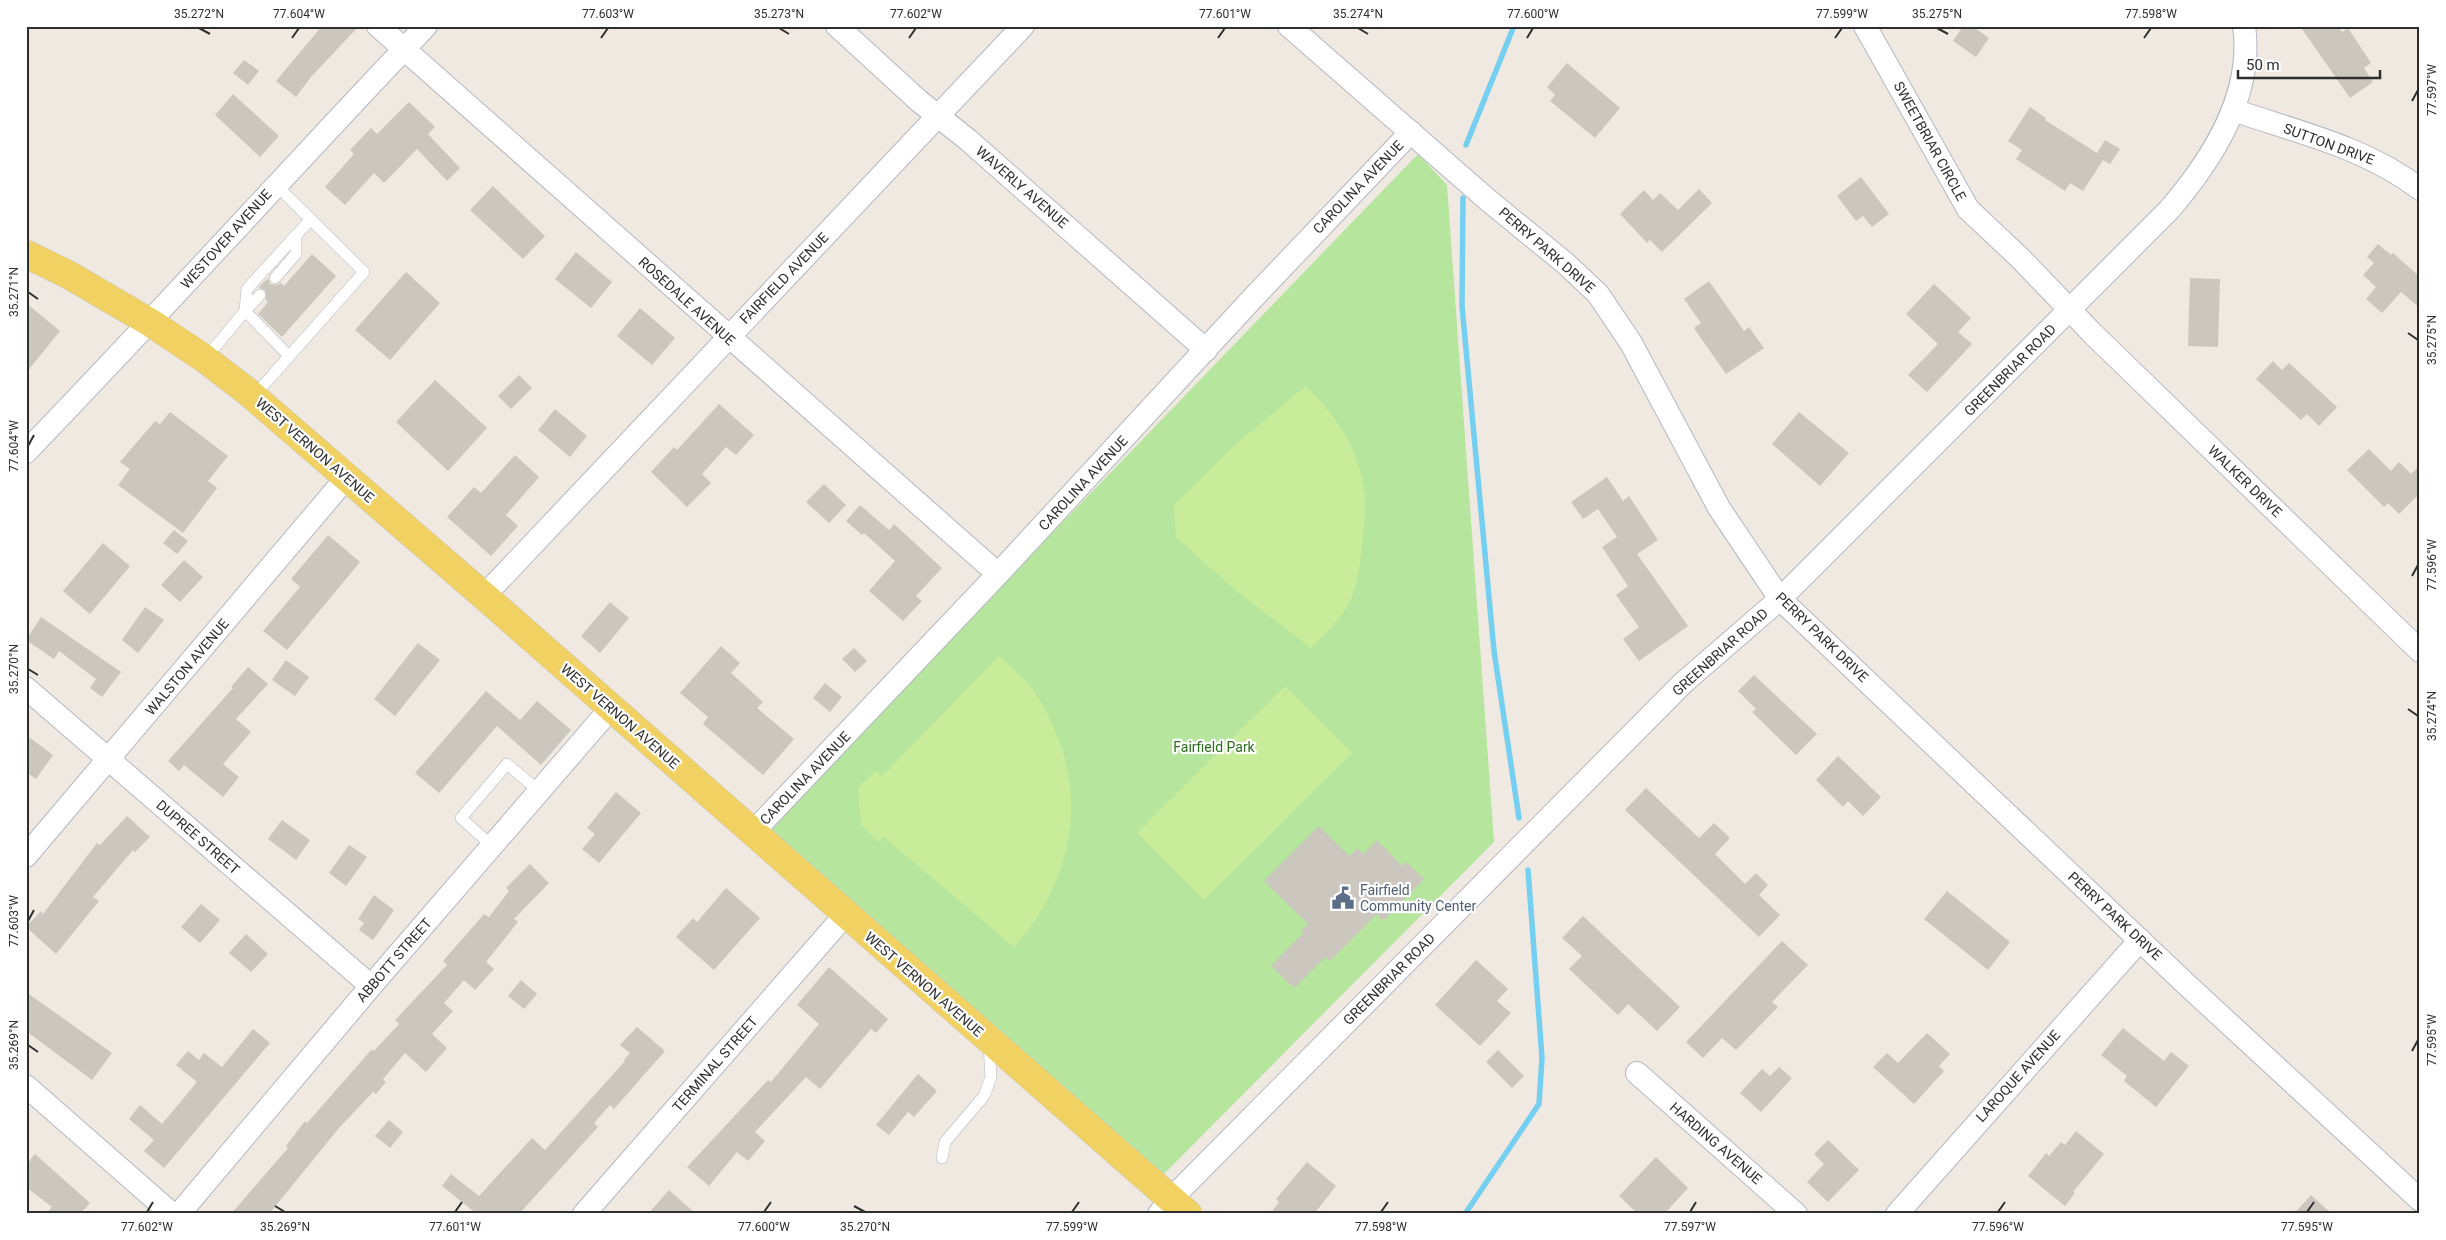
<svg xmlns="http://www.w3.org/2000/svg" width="2446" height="1240" viewBox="0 0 2446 1240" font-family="Roboto,sans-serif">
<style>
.green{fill:#b6e59e}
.pitch{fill:#c9ec9a}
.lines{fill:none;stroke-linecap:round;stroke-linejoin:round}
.stream{stroke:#75cff0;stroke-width:5.5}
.building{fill:#cbc7bf}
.service-casing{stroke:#b4b7c1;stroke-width:12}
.minor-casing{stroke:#b4b7c1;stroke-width:24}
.primary-casing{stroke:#c9c9c9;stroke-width:29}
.service{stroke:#fff;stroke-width:11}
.minor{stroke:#fff;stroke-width:22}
.primary{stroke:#f2d163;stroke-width:28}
.ticks{fill:none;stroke:#2e2e2e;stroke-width:2}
.labels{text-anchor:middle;stroke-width:4.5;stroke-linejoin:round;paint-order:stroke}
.street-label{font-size:14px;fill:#2e2e2e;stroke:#fff}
.park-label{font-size:14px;fill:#2c6e1b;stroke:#fff}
.service-label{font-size:14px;fill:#4e5e75;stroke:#fff;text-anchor:start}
.neatline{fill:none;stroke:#2e2e2e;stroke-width:2}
.ticks-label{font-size:12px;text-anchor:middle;fill:#2e2e2e}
</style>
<rect width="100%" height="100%" fill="#efe9e1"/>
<!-- green -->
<path class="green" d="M1418,154L1447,185L1494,842L1150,1188L758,838Z"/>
<!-- pitch -->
<g class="pitch">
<path d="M1306,386C1334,413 1358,448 1364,488C1367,506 1364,526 1362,545C1360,563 1358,584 1350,601C1342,619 1325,633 1311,648L1240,594L1176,537L1174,505L1236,444Z"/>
<path d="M999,656C1009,665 1020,674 1029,685C1042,701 1051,720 1058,738C1087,812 1066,890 1014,947L884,837L879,842L861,825L858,787L876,771L882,776Z"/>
<path d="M1285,686L1352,753L1204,900L1137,833Z"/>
</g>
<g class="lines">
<!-- stream -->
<g class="stream">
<path d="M1466,145L1514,26"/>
<path d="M1463,198L1462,306L1494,651L1519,818"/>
<path d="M1465,1214L1539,1104L1542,1058L1528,870"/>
</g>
</g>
<!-- building -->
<g class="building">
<path d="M322,26H359L311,77L296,97L276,81Z"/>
<path d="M1963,26H1972L1989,38L1976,57L1953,41Z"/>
<path d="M2300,26H2338L2342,32L2348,28L2371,63L2364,68L2373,82L2350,98Z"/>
<path d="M244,60L259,71L248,85L233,73Z"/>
<path d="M1567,63L1620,108L1595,138L1550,101L1555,95L1547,87Z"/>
<path d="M233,94L279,136L260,157L215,115Z"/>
<path d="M409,102L435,127L428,134L460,168L447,181L417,149L384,183L374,173L345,205L325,187L354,154L350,150L371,128L377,134Z"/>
<path d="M2030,107L2046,118L2045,120L2097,153L2105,140L2120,149L2110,164L2103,160L2083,191L2070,183L2065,191L2016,159L2022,150L2008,141Z"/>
<path d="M1861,177L1889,214L1872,227L1863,216L1856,221L1837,196Z"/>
<path d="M493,186L545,236L523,259L470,210Z"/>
<path d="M1699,189L1712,203L1662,252L1650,240L1647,243L1620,214L1644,190L1653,200L1660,193L1678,210Z"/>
<path d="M2378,244L2391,255L2393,253L2420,277V308L2401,292L2382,313L2366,299L2376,287L2363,275L2374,263L2367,257Z"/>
<path d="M576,252L612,282L591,308L555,279Z"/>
<path d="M312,254L336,276L282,337L258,314L268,302L266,300L265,290L258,288L268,278L270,284L277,285L281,283L284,286Z"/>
<path d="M406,272L440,303L390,360L355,330Z"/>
<path d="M2190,278L2220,279L2218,347L2188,346Z"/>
<path d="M1709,281L1744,331L1749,327L1764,348L1726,374L1694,328L1701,323L1684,299Z"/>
<path d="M1934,284L1971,318L1958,332L1972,344L1927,392L1908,375L1938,344L1906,314Z"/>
<path d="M26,303L60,331L26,373Z"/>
<path d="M640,308L675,338L652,365L617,336Z"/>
<path d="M2273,361L2282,370L2289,363L2337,407L2319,426L2307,414L2301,420L2256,379Z"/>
<path d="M519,375L532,388L511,409L498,396Z"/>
<path d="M435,380L487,428L448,471L396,422Z"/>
<path d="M719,404L754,435L736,455L726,447L702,474L711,483L687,507L651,472L674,447L677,450Z"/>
<path d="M555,409L587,436L570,457L538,430Z"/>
<path d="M170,412L228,456L208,481L217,488L183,533L118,485L130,469L120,462L155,421L160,424Z"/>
<path d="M1799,412L1849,453L1820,486L1772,444Z"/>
<path d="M2369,449L2391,471L2399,462L2411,474L2420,465V493L2399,514L2388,503L2384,507L2347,470Z"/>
<path d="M515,455L539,477L506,515L518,526L491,556L447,517L474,487L481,493Z"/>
<path d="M1607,477L1623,501L1629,496L1658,540L1637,554L1688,626L1639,661L1623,639L1639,627L1616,595L1628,586L1602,547L1617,537L1598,509L1583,519L1571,502Z"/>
<path d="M824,484L846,505L829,523L806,502Z"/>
<path d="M860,505L889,530L894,524L942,568L916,596L922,601L903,621L869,591L895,561L864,533L862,535L846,521Z"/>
<path d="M174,530L188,541L177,554L163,543Z"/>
<path d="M328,535L360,562L287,650L263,631L300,587L291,579Z"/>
<path d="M103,543L130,566L90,614L63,591Z"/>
<path d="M184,560L203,577L180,602L161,585Z"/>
<path d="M610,602L629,618L600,653L581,636Z"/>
<path d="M145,607L164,620L138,653L122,640Z"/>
<path d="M41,617L121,672L102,697L90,688L96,679L59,651L54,659L26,640Z"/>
<path d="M418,643L440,660L395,716L374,699Z"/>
<path d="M721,646L740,663L731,673L763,702L757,708L794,739L763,775L703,724L708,717L680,693Z"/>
<path d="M854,648L867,661L855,672L842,659Z"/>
<path d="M286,660L309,677L295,696L272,680Z"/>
<path d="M248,667L268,684L236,719L251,732L223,764L239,777L223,797L184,765L179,771L168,761L233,688L231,687Z"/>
<path d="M1754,675L1817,734L1796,755L1752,712L1756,709L1738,691Z"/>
<path d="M825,683L842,697L830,712L813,698Z"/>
<path d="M486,691L520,720L537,701L571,730L541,765L497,726L439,793L415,773Z"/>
<path d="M26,735L53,755L36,779L26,772Z"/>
<path d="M1838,756L1881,797L1863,816L1848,801L1843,807L1816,780Z"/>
<path d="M1646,788L1699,838L1714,823L1730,838L1715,854L1745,884L1756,873L1768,885L1759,895L1780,915L1759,937L1625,810Z"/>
<path d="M616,792L641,813L599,863L582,849L595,834L587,828Z"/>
<path d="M127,816L150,837L135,852L133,850L93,897L99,901L56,954L26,927L41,911L43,914L97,843L100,845Z"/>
<path d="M282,820L310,840L296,860L268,839Z"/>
<path d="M1319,826L1349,856L1357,848L1363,854L1377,840L1402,866L1406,862L1424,879L1383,921L1377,914L1330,961L1325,957L1294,988L1271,966L1303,933L1301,931L1308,924L1264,881Z"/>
<path d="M349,845L367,857L346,886L329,873Z"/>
<path d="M530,864L549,883L514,919L518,922L486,962L494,969L475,990L464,980L444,1003L453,1011L432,1034L447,1048L426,1072L405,1053L383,1079L386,1082L376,1094L373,1092L339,1128L269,1214H231L288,1148L286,1146L305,1121L307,1123L372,1049L374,1051L399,1024L395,1020L447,965L443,961L484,914L489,917L509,891L506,888Z"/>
<path d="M726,888L760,918L714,970L676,937L693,918L697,922Z"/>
<path d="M1947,891L2010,942L1988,970L1924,919Z"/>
<path d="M374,895L394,910L373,940L359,930L364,923L358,919Z"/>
<path d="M201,904L220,920L200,943L181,927Z"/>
<path d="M1583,916L1680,1007L1657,1031L1628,1004L1618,1015L1569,969L1582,956L1562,938Z"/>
<path d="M246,934L268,954L251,972L229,953Z"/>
<path d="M1782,941L1808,965L1772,1002L1778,1007L1736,1050L1722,1038L1703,1058L1686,1042Z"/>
<path d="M1476,960L1508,989L1497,1001L1511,1013L1480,1046L1435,1005Z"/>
<path d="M829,967L888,1019L876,1033L871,1029L820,1089L806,1077L755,1132L765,1141L748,1161L737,1152L709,1186L687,1167L768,1080L771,1082L819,1024L797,1005Z"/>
<path d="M521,980L537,994L524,1009L508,996Z"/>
<path d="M26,992L112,1053L92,1080L26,1031Z"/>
<path d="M637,1027L665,1051L614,1109L610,1105L594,1123L598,1127L519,1214H477L442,1186L451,1174L479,1196L532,1138L545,1150L625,1061L624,1060L630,1053L620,1045Z"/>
<path d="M2123,1028L2164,1061L2171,1052L2189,1066L2156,1107L2124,1081L2127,1076L2101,1055Z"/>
<path d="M253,1029L270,1043L164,1168L144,1151L154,1140L129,1119L140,1105L162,1124L197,1082L176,1065L188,1051L199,1060L204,1053L222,1067Z"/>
<path d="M1927,1033L1950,1054L1939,1066L1944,1071L1914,1104L1873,1067L1887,1053L1898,1063Z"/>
<path d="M1498,1050L1524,1076L1512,1088L1486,1062Z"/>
<path d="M1779,1067L1792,1078L1761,1112L1740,1093L1762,1069L1770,1076Z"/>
<path d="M918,1074L937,1091L914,1117L908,1112L889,1135L876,1125Z"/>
<path d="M389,1120L403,1132L390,1148L375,1136Z"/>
<path d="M2076,1131L2104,1154L2073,1192L2075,1193L2065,1206L2028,1176L2046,1153L2049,1156L2061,1142L2065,1145Z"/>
<path d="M1828,1140L1859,1170L1828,1202L1807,1182L1824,1164L1814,1154Z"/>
<path d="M35,1154L90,1203L80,1214H46L52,1207L26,1187V1165Z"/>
<path d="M1656,1157L1688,1188L1664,1214H1638L1619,1196Z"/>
<path d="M1307,1162L1336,1186L1314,1214H1270L1279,1202L1276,1199Z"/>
<path d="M669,1190L696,1214H648Z"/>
<path d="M2311,1195L2332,1214H2294Z"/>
</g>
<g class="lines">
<defs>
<g id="service">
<path d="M275,278L296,254V235"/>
<path d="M260,295L245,311L289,356"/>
<path d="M205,359L245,311L247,289L310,220"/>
<path d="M253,397L364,272L276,185"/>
<path d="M492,846L461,818L507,764L539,791"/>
<path d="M942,1158L945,1142L984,1096L991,1077L989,1045"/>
</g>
<g id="minor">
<path d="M378,26L998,574"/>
<path d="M837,26L919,101L967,139L1206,350"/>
<path d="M1289,26L1489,201L1565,263L1598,294L1631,343L1719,508L1780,599L2186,984L2420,1200"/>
<path d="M1865,26L1968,209L2021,259L2092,333L2420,651"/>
<path d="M2233,110C2297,132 2365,147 2420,189"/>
<path d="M26,452C161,312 292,167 426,26"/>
<path d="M484,596L1023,26"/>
<path d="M26,688L371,986"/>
<path d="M752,833L998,574L1252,299L1411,132"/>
<path d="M26,856L347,477"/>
<path d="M1637,1073L1796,1214"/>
<path d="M26,1086L172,1214"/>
<path d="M179,1214L371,986L611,708"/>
<path d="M584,1214L845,915"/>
<path d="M1159,1214L1171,1199L1683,683L1780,599L2169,210C2212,160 2254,95 2244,26"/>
<path d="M1897,1214L2140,940"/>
</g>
<path id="primary" d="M26,254L69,275L151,323L205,359L248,392L484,596L1188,1214"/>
</defs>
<!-- service casing -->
<use href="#service" class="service-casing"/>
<!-- minor casing -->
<use href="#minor" class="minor-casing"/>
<!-- primary casing -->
<use href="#primary" class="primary-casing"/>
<!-- service -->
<use href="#service" class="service"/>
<!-- minor -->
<use href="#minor" class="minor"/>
<!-- primary -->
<use href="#primary" class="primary"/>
</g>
<!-- ticks -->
<path class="ticks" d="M199,28L210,34M779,28L789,34M1358,28L1368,34M1937,28L1948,34M292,38L299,28M601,38L608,28M909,38L916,28M1218,38L1225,28M1527,38L1533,28M1835,38L1842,28M2144,38L2151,28M2412,101L2418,90M28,292L38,299M2408,333L2418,340M28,446L34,435M2412,576L2418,565M28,669L38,675M2408,709L2418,716M28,921L34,910M28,1045L38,1052M2412,1051L2418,1040M275,1206L285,1212M854,1206L865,1212M147,1212L153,1202M455,1212L462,1202M764,1212L771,1202M1072,1212L1079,1202M1381,1212L1388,1202M1690,1212L1696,1202M1998,1212L2005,1202M2307,1212L2314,1202"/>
<!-- icons -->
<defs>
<symbol id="civic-bare" viewBox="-9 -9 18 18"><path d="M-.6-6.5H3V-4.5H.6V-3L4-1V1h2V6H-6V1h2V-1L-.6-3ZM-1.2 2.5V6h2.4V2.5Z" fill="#5c6f8a" stroke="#fff" stroke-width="2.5" paint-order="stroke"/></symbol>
</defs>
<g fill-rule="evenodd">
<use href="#civic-bare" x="1327" y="882" width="32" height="32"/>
</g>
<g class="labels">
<!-- street labels -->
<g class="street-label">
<text transform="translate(1930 141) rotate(61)" y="5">SWEETBRIAR CIRCLE</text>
<text transform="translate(2329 144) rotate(20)" y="5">SUTTON DRIVE</text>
<text transform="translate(1022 187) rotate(41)" y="5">WAVERLY AVENUE</text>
<text transform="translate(1358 187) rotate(-46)" y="5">CAROLINA AVENUE</text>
<text transform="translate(226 239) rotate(-48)" y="5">WESTOVER AVENUE</text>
<text transform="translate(1547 250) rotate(41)" y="5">PERRY PARK DRIVE</text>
<text transform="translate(784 278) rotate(-46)" y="5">FAIRFIELD AVENUE</text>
<text transform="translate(687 301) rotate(42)" y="5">ROSEDALE AVENUE</text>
<text transform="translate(2010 370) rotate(-45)" y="5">GREENBRIAR ROAD</text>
<text transform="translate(315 450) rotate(41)" y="5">WEST VERNON AVENUE</text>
<text transform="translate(2245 481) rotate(44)" y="5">WALKER DRIVE</text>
<text transform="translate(1083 483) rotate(-47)" y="5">CAROLINA AVENUE</text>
<text transform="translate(1822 637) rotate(44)" y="5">PERRY PARK DRIVE</text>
<text transform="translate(1720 652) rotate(-42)" y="5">GREENBRIAR ROAD</text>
<text transform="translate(187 667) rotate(-50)" y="5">WALSTON AVENUE</text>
<text transform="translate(620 716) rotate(41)" y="5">WEST VERNON AVENUE</text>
<text transform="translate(805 778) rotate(-46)" y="5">CAROLINA AVENUE</text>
<text transform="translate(198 837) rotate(41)" y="5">DUPREE STREET</text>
<text transform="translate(2115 916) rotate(43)" y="5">PERRY PARK DRIVE</text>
<text transform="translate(394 960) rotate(-49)" y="5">ABBOTT STREET</text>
<text transform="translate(1389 979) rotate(-45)" y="5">GREENBRIAR ROAD</text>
<text transform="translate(924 984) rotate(41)" y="5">WEST VERNON AVENUE</text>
<text transform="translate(715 1064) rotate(-49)" y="5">TERMINAL STREET</text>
<text transform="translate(2018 1076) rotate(-48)" y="5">LAROQUE AVENUE</text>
<text transform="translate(1716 1143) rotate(41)" y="5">HARDING AVENUE</text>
</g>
<!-- park labels -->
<g class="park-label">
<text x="1214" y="752">Fairfield Park</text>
</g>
<!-- service labels -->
<g class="service-label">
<text x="1360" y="895">Fairfield<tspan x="1360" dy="16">Community Center</tspan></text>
</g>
</g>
<!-- border -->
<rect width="2446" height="1240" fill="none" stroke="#ffffff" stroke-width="55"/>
<!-- scale -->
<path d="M2238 70v8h142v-8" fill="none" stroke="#2e2e2e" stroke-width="2.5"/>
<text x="2246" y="70" font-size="15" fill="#2e2e2e" stroke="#ffffff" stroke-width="4" paint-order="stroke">50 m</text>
<rect x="28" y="28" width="2390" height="1184" class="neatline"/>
<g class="ticks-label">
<text x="199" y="18">35.272°N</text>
<text x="299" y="18">77.604°W</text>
<text x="608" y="18">77.603°W</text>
<text x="779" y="18">35.273°N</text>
<text x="916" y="18">77.602°W</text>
<text x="1225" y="18">77.601°W</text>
<text x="1358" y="18">35.274°N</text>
<text x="1533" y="18">77.600°W</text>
<text x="1842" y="18">77.599°W</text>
<text x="1937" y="18">35.275°N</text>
<text x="2151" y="18">77.598°W</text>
<text transform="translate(2432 90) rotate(-90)" y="4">77.597°W</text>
<text transform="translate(14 292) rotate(-90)" y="4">35.271°N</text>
<text transform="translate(2432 340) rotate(-90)" y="4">35.275°N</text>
<text transform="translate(14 446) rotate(-90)" y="4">77.604°W</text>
<text transform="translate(2432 565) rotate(-90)" y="4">77.596°W</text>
<text transform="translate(14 669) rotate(-90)" y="4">35.270°N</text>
<text transform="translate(2432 716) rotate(-90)" y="4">35.274°N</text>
<text transform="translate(14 921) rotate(-90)" y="4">77.603°W</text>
<text transform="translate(2432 1040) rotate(-90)" y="4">77.595°W</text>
<text transform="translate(14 1045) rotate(-90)" y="4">35.269°N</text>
<text x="147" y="1231">77.602°W</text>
<text x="285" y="1231">35.269°N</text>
<text x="455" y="1231">77.601°W</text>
<text x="764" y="1231">77.600°W</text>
<text x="865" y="1231">35.270°N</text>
<text x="1072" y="1231">77.599°W</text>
<text x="1381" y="1231">77.598°W</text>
<text x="1690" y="1231">77.597°W</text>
<text x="1998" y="1231">77.596°W</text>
<text x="2307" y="1231">77.595°W</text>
</g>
</svg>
